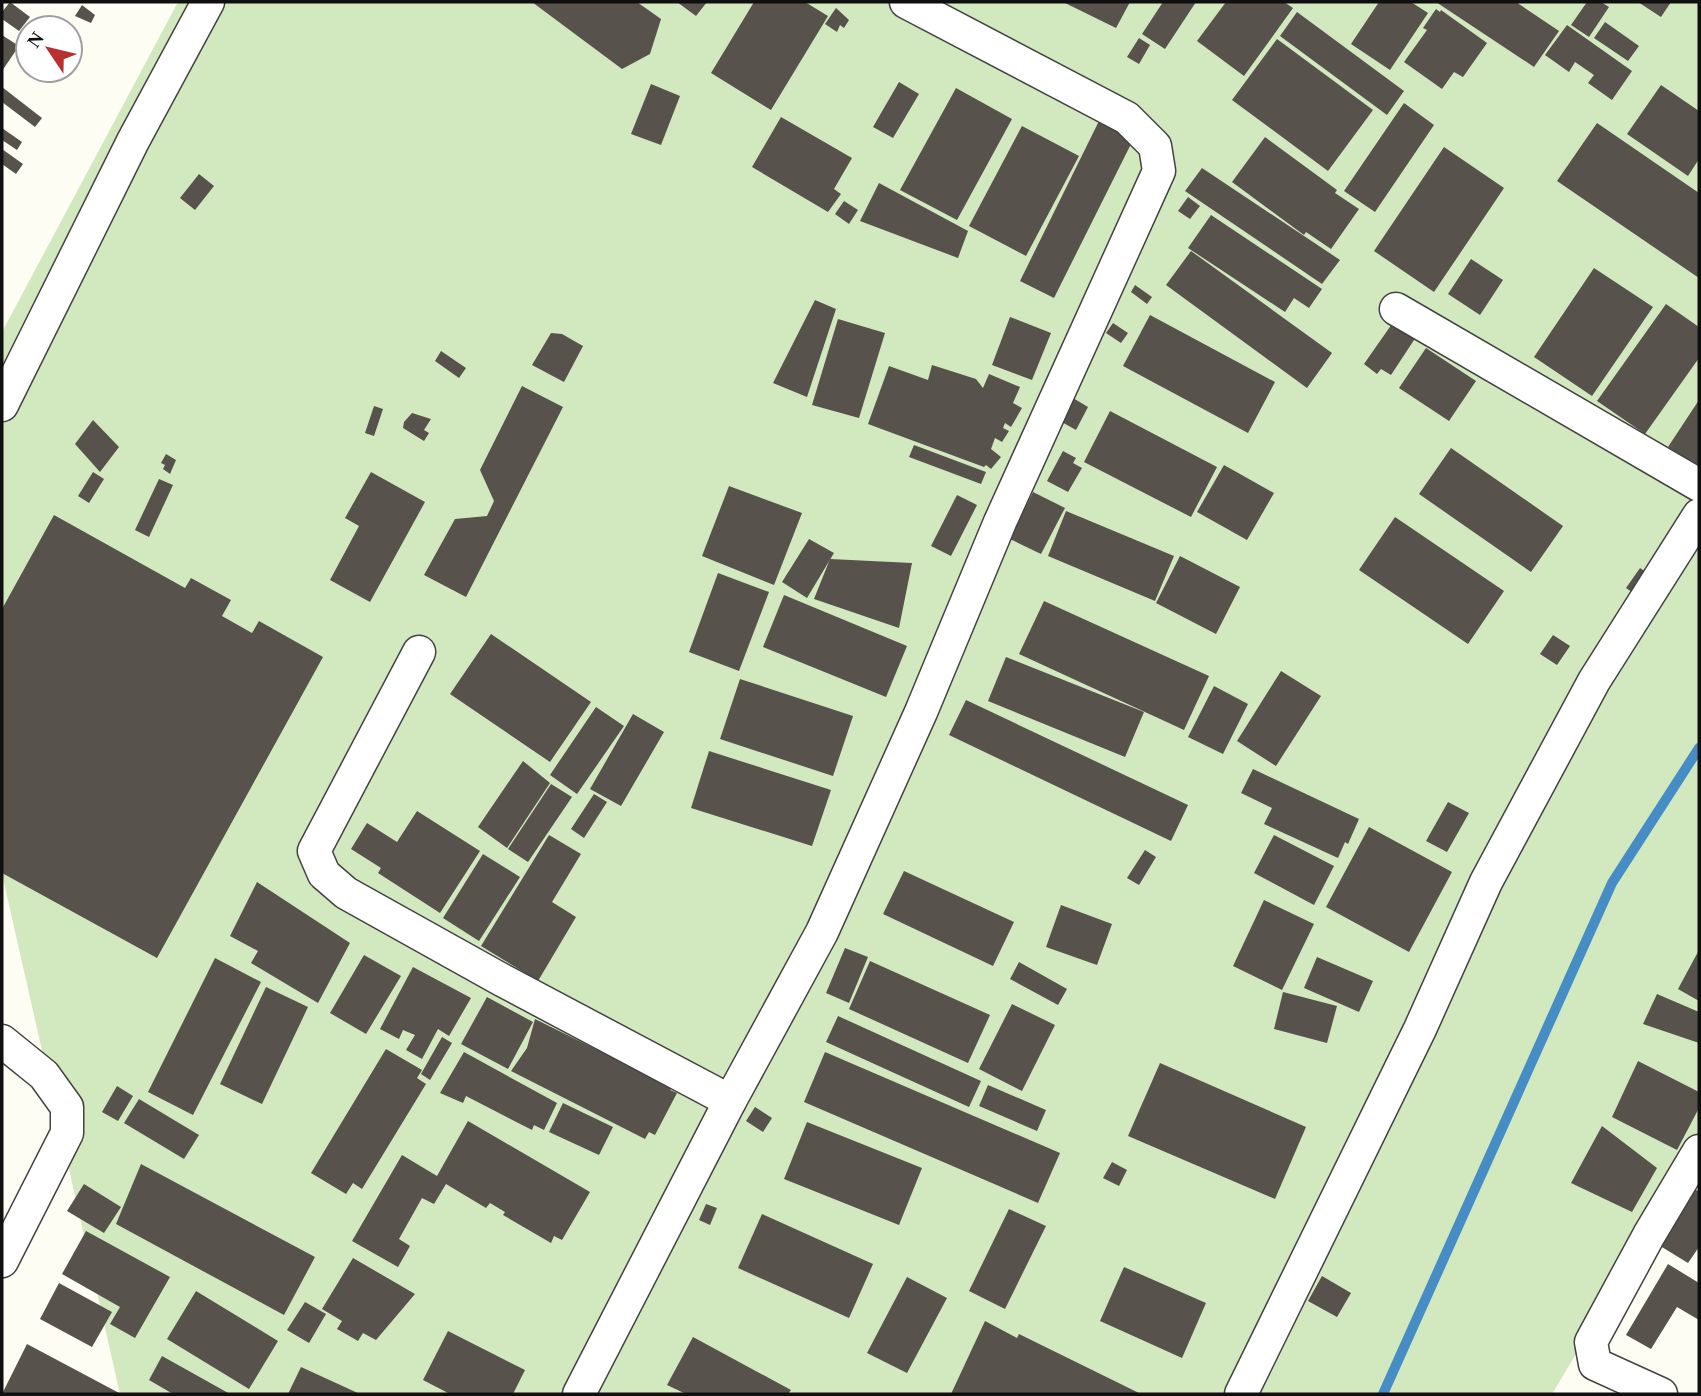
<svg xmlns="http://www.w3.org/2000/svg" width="1701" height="1396" viewBox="0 0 1701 1396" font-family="'Times New Roman',serif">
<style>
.green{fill:#d2e8be}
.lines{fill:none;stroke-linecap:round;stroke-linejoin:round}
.stream{stroke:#468dc6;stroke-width:10}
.building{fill:#58524d}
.minor-casing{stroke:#434343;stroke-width:35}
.minor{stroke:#fff;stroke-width:32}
</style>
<rect width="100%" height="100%" fill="#fefdf4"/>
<!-- green -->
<path class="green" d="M178,2H1699V1149L1552,1394H120L2,874V332Z"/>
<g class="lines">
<!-- stream -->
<path class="stream" d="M1383,1394L1612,883L1699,748"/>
</g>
<!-- building -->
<g class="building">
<path d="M10,2L30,17L19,31L2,19V12Z"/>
<path d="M532,2H637L661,19L650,54L622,69Z"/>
<path d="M677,2H707L696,16Z"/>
<path d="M754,2H805L828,16L771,110L711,73Z"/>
<path d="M1063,2H1130L1116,28Z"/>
<path d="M1163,2H1196L1165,49L1142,34Z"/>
<path d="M1226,2H1284L1293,8L1244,76L1197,41Z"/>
<path d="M1379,2H1411L1428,13L1390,70L1351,44Z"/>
<path d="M1436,2H1516L1559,31L1534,67Z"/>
<path d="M1587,2H1601L1609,7L1589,37L1571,25Z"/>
<path d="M1638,2H1671L1661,17Z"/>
<path d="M82,5L95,15L91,23L75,16Z"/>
<path d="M836,8L849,20L844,28L840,25L837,32L825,24Z"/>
<path d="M1436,9L1440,12L1441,10L1487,43L1463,77L1454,72L1442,89L1404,62L1427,30L1423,28Z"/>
<path d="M1297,12L1404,91L1387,115L1280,36Z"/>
<path d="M1605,22L1639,46L1628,61L1594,38Z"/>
<path d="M1567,25L1632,71L1612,100L1588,83L1594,75L1575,62L1569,72L1545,55Z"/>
<path d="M2,35L19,46L2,71Z"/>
<path d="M1139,38L1150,45L1139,64L1127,57Z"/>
<path d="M1277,39L1373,110L1328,171L1232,100Z"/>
<path d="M899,82L919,94L893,138L873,127Z"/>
<path d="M651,84L680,96L661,145L631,134Z"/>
<path d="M1661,85L1699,111V159L1688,176L1627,134Z"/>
<path d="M2,87L42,118L35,127L2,102Z"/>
<path d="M956,88L1012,119L957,220L900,190Z"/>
<path d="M1404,103L1434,125L1375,212L1344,191Z"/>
<path d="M781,117L852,158L834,189L841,194L828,212L752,167Z"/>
<path d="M1099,121L1134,138L1054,298L1020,281Z"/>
<path d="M1597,123L1699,193V278L1557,181Z"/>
<path d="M1022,126L1079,156L1026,256L969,226Z"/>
<path d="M2,128L22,142L17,150L2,140Z"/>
<path d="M1265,137L1337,190L1335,193L1359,209L1331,249L1306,232L1304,235L1232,182Z"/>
<path d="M1444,147L1504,188L1434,292L1374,251Z"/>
<path d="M2,149L23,164L16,174L2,164Z"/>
<path d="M1202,168L1340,260L1322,284L1185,191Z"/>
<path d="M199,174L214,186L195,210L180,198Z"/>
<path d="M879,183L968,231L958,258L860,221Z"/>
<path d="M1188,197L1200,206L1190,219L1178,211Z"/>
<path d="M844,201L858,210L849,224L835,214Z"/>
<path d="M1211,215L1322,289L1309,308L1294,298L1285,312L1188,248Z"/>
<path d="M1191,251L1332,353L1307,388L1166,285Z"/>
<path d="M1471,259L1503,280L1480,315L1448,294Z"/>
<path d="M1594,268L1653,307L1592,396L1534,357Z"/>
<path d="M1135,285L1152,297L1147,304L1131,292Z"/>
<path d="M815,300L836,309L807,397L773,383Z"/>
<path d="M1666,304L1699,327V358L1645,434L1597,401Z"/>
<path d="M1150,315L1275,382L1248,433L1123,366Z"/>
<path d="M1010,317L1051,333L1032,380L992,365Z"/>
<path d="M838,319L885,333L859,418L812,405Z"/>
<path d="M1394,321L1416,337L1391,375L1381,369L1377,374L1364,364Z"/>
<path d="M1113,323L1128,333L1121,343L1106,333Z"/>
<path d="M551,333L562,334L583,346L564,382L532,365Z"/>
<path d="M1426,348L1476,381L1449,421L1399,388Z"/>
<path d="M441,351L466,368L459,378L435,361Z"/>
<path d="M932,365L976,379L983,388L989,374L1020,387L1013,403L1022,408L1011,427L1005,423L1003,428L1009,431L1002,442L995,438L991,449L1001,457L991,469L986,465L984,467L868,424L889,366L928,380Z"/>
<path d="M522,386L563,407L466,597L424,575L455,519L487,516L494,501L480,470Z"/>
<path d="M1073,398L1088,407L1076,430L1060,421Z"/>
<path d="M1699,400V468L1668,447Z"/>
<path d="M374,406L383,409L374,436L365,433Z"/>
<path d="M1110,411L1217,467L1191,517L1084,462Z"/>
<path d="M412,413L431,419L424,430L429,433L424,441L403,428L404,422Z"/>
<path d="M93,420L119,447L100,472L75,444Z"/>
<path d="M914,445L986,472L981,484L909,457Z"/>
<path d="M1451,448L1563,526L1531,572L1419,494Z"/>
<path d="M1063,451L1076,458L1073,463L1082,468L1068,492L1047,481Z"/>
<path d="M166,454L176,460L170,474L163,469L165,465L161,463Z"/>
<path d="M1224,465L1274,493L1247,540L1197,512Z"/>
<path d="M93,472L104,479L89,503L78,496Z"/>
<path d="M371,472L425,502L370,602L330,580L359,526L345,518Z"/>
<path d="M159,479L173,485L149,537L135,530Z"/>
<path d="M729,486L802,513L774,585L702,556Z"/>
<path d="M1033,492L1065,508L1041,554L1010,539Z"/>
<path d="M957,495L977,505L951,556L931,546Z"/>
<path d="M1066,511L1174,556L1155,601L1048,556Z"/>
<path d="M54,515L185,588L191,578L231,600L222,616L252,633L259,621L323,657L157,958L2,873V609Z"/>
<path d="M1395,517L1504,591L1468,644L1359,570Z"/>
<path d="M809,539L834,553L807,598L782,582Z"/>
<path d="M1180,556L1240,587L1216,634L1156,603Z"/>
<path d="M830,559L912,563L899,628L814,599Z"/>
<path d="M1640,568L1652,576L1638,596L1626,588Z"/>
<path d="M718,573L769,592L739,671L689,652Z"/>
<path d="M784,595L907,646L886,697L763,647Z"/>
<path d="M1044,601L1209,676L1184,730L1019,654Z"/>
<path d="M491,634L591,702L550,762L450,694Z"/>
<path d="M1553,635L1570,646L1557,665L1540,654Z"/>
<path d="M1006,657L1144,712L1125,757L988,701Z"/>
<path d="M1281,671L1321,696L1276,766L1237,741Z"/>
<path d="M740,679L853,716L833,776L720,739Z"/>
<path d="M1214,686L1248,704L1223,754L1188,737Z"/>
<path d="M966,700L1188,805L1171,841L949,735Z"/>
<path d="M596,707L624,726L577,794L550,775Z"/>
<path d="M633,714L664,732L621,806L590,789Z"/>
<path d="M709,751L831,790L812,846L691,808Z"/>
<path d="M523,761L550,783L507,848L478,827Z"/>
<path d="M1253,769L1359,819L1348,844L1345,842L1338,858L1264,824L1272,808L1241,793Z"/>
<path d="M551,784L572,797L528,862L508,849Z"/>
<path d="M594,794L607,802L584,838L571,829Z"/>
<path d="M1448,802L1469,813L1447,852L1426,841Z"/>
<path d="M417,811L480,851L440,913L378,873L381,868L351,849L367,823L397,842Z"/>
<path d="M1369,827L1452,872L1409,952L1326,907Z"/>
<path d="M549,835L581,854L552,902L576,917L538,981L481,946Z"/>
<path d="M1274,835L1334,866L1314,905L1254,873Z"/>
<path d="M1145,850L1156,857L1139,885L1127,878Z"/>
<path d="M483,854L520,877L479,941L443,918Z"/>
<path d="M904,871L1014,922L993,966L883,914Z"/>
<path d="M257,882L350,943L318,1003L251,963L258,951L230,936Z"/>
<path d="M1264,900L1314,924L1282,990L1233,966Z"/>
<path d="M1061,905L1112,924L1097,965L1046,947Z"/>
<path d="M845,948L868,957L849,1003L826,993Z"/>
<path d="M1699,950V1001L1678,989Z"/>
<path d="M364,955L401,976L366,1034L330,1013Z"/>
<path d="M1317,957L1373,981L1359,1012L1304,988Z"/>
<path d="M215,958L261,982L193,1115L148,1092Z"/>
<path d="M870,961L990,1015L968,1063L849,1009Z"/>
<path d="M1019,962L1067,989L1058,1005L1010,979Z"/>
<path d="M413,967L471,998L449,1036L438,1029L422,1059L406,1050L415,1035L403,1030L399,1039L380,1029Z"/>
<path d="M266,987L308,1007L262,1104L220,1084Z"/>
<path d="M1283,992L1337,1006L1327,1043L1274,1029Z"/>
<path d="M1657,994L1699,1012V1043L1643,1024Z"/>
<path d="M487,997L533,1022L508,1069L461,1044Z"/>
<path d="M1012,1004L1055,1025L1022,1091L979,1069Z"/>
<path d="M838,1016L981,1081L969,1107L826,1042Z"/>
<path d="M535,1019L672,1087L670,1090L677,1093L655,1135L649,1132L645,1139L511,1071L527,1048Z"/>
<path d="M442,1037L452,1043L430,1080L421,1074Z"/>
<path d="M386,1049L422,1070L417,1078L426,1084L362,1189L353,1183L346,1194L311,1173Z"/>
<path d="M464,1052L557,1103L544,1130L534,1125L532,1130L466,1096L463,1103L440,1093Z"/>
<path d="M825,1052L1060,1153L1038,1203L804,1102Z"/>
<path d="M1638,1061L1699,1092V1108L1677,1150L1612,1117Z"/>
<path d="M1160,1063L1306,1127L1275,1199L1128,1136Z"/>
<path d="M988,1085L1046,1110L1037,1131L979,1106Z"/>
<path d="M117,1086L133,1096L118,1121L102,1112Z"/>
<path d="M139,1099L199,1135L184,1159L124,1123Z"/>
<path d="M563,1103L613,1127L599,1155L549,1132Z"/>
<path d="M755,1107L772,1118L763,1132L746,1121Z"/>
<path d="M468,1121L590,1192L562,1240L554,1236L551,1243L503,1215L505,1212L490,1203L486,1208L446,1184L434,1204L422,1198L399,1239L410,1246L398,1267L352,1241L402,1155L437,1176Z"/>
<path d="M807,1122L922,1168L899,1225L784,1179Z"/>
<path d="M1602,1126L1657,1168L1632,1212L1571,1183Z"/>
<path d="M1112,1162L1127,1170L1119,1186L1103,1178Z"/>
<path d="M141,1164L315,1257L284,1315L116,1224Z"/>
<path d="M84,1184L121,1207L104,1233L67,1211Z"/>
<path d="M1691,1186L1699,1192V1247L1688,1263L1657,1244Z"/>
<path d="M706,1204L717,1208L710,1225L699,1220Z"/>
<path d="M1009,1209L1046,1226L1005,1309L969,1291Z"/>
<path d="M762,1214L873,1264L849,1318L738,1268Z"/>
<path d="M86,1231L170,1277L135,1338L110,1324L120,1307L62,1274Z"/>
<path d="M353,1258L415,1294L376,1340L363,1333L358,1341L337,1329L342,1321L322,1309Z"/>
<path d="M1668,1264L1699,1283V1320L1677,1307L1651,1349L1626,1335Z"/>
<path d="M1124,1267L1206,1303L1182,1358L1100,1321Z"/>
<path d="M1322,1276L1351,1293L1337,1317L1308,1301Z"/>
<path d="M907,1277L947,1298L907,1373L867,1353Z"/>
<path d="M59,1283L112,1312L92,1347L40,1319Z"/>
<path d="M196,1291L278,1341L249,1389L167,1339Z"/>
<path d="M305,1302L326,1314L309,1343L287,1330Z"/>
<path d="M985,1321L1017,1338L1019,1334L1141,1394H951Z"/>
<path d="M448,1331L525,1370L513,1394H450L423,1380Z"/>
<path d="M693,1337L791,1390L788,1394H686L667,1385Z"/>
<path d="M27,1344L121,1394H2Z"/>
<path d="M162,1356L230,1394H173L149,1380Z"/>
<path d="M301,1367L360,1394H288Z"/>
</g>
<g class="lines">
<defs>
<g id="minor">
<path d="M1396,309L1699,485"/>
<path d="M2,405L133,141L208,2"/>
<path d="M419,652L314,851L324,874L346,893L502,980L730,1101"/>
<path d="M2,1041L44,1075L67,1107V1133L2,1261"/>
<path d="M579,1394L730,1101L822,932L921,712L1000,522L1159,171L1155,146L1127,118L906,2"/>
<path d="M1241,1394L1420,1029L1486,882L1594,681L1699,515"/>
<path d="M1661,1394L1595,1364L1591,1342L1649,1235L1699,1151"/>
</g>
</defs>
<!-- minor casing -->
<use href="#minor" class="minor-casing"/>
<!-- minor -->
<use href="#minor" class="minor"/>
</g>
<!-- border -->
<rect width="1701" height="1396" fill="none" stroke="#101010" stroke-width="7"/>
<!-- north arrow -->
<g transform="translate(49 49) rotate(305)"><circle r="33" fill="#ffffff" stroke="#9f9f9f" stroke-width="2"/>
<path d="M0-5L12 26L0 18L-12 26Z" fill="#b92f2f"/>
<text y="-10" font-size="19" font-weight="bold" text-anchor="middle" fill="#101010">N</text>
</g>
</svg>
